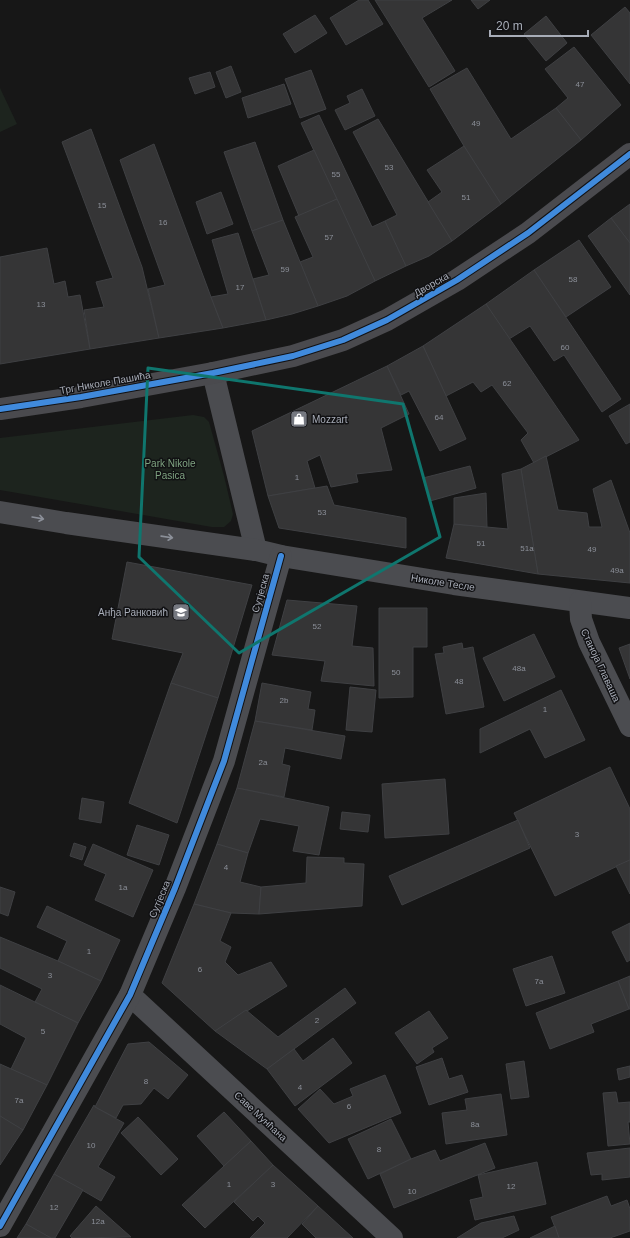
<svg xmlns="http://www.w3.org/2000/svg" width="630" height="1238" viewBox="0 0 630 1238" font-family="Arial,sans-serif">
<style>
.green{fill:#1d241e}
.building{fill:#353536;stroke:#3f4043}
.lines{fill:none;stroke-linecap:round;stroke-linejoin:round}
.minor{stroke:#4b4c50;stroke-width:22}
.secondary{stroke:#4a4a4e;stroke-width:22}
.cycleway-casing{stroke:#111113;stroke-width:8}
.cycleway{stroke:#408adc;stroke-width:6}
.oneway{stroke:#8c9099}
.marked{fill:none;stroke:#0f766e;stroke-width:3;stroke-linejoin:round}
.labels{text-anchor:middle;stroke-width:3;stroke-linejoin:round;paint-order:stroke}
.number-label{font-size:8px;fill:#8b8f98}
.street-label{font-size:10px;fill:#a8adb8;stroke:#111113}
.poi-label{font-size:10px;fill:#a8adb8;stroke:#111113;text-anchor:start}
.park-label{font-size:10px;fill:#7fa381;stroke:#111113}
</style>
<rect width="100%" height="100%" fill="#171717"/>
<!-- green -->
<g class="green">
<path d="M0,88L17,124L0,132Z"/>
<path d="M193,415L204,417L209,422L224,476L233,514L231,521L224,527H212L0,490V438Z"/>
</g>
<!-- building -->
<g class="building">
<path d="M359,0H368L383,24L346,45L330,18Z"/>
<path d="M375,0H452L422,18L455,71L429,87Z"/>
<path d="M471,0H490L478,9Z"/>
<path d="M625,7L630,13V84L591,35Z"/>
<path d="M315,15L327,33L295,53L283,34Z"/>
<path d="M546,16L567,43L546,61L524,34Z"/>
<path d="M574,47L621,105L581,140L556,108L568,98L545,69Z"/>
<path d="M231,66L241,92L226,98L216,72Z"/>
<path d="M467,68L511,139L556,108L581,140L501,204L464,146L430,89Z"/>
<path d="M311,70L326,109L300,118L285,79Z"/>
<path d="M210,72L215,87L195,94L189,78Z"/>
<path d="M284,84L291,104L248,118L242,98Z"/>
<path d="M362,89L375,116L345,130L335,110L350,103L347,96Z"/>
<path d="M319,115L372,227L385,221L406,266L375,281L301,123Z"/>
<path d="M378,119L452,241L429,256L406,266L385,221L397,215L353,132Z"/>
<path d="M91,129L142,267L159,338L90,349L84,310L104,307L96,282L113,278L62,142Z"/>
<path d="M255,142L283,220L252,231L224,152Z"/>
<path d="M154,144L211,297L223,328L159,338L148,289L165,285L120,160Z"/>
<path d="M464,146L501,204L452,241L428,202L442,192L427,170Z"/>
<path d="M314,150L337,199L299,216L278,166Z"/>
<path d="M221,192L233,224L207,234L196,202Z"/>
<path d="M337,199L375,281L347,296L318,306L300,262L313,257L295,217Z"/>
<path d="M630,204V243L611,218Z"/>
<path d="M611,218L630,243V295L588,236Z"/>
<path d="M283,220L318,306L292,314L266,320L253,279L269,275L252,231Z"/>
<path d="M238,233L266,320L223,328L211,297L228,294L212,240Z"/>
<path d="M579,240L611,287L566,317L534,270Z"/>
<path d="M47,248L54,284L65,281L68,297L80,295L90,349L0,364V257Z"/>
<path d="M534,270L621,399L602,412L564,355L554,361L530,326L509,339L486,304Z"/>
<path d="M486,304L579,440L534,463L521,440L528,433L492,385L481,392L473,382L446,396L423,346Z"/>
<path d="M423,346L466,439L440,451L409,391L401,395L387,366Z"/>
<path d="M387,366L409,414L381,428L392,470L356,474L358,482L331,487L320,455L307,461L315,488L268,496L252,431Z"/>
<path d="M630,404V442L626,444L609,416Z"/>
<path d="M546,456L558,510L587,513L589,527H602L593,489L611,480L630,533V583L538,574L521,469Z"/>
<path d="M470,466L476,488L430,501L423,478Z"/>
<path d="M521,469L538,574L446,558L454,524L508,529L502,474Z"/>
<path d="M327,486L334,505L406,518V548L279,528L268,496Z"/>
<path d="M486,493L487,527L454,524V498Z"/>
<path d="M127,562L252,585L218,698L171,683L183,653L112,639Z"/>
<path d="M287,600L357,606L352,646L373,648L374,686L321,681L325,661L272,655Z"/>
<path d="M379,608H427V647H413V697L379,698Z"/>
<path d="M534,634L555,677L504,701L483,658Z"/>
<path d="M462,643L463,649L473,647L484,707L446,714L435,654L444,653L443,647Z"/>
<path d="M630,644V679L619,648Z"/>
<path d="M171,683L218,698L177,823L129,803Z"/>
<path d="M262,683L311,692L308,709L315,710L312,730L255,721Z"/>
<path d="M350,687L376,690L372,732L346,730Z"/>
<path d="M561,690L585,740L545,758L530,729L480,753V729Z"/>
<path d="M255,721L345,736L341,759L285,748L282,764L290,766L284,797L237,788Z"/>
<path d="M610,767L630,809V860L555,896L514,813Z"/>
<path d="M445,779L449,834L385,838L382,784Z"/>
<path d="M237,788L329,807L319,855L293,851L299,826L260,819L248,853L217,844Z"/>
<path d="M82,798L104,802L101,823L79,819Z"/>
<path d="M342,812L370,815L368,832L340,829Z"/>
<path d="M518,820L530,848L402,905L389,876Z"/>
<path d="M137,825L169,835L159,865L127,855Z"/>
<path d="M74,843L86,847L82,860L70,856Z"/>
<path d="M93,844L153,870L133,917L95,900L106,874L84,865Z"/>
<path d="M217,844L248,853L240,882L261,887L259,914L231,913L194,904Z"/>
<path d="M307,857L344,858V863L364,864L362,906L259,914L261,887L306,883Z"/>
<path d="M630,860V894L616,866Z"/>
<path d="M0,887L15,892L8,916L0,913Z"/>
<path d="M194,904L231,913L220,941L231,947L225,962L238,975L271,962L287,986L215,1031L162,983Z"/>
<path d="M47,906L120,940L101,981L58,961L67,941L37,927Z"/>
<path d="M630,923V960L627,962L612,932Z"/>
<path d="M0,937L58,961L101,981L78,1023L35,1002L42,989L0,968Z"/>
<path d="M552,956L565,993L526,1006L513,969Z"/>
<path d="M630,976V1009H629L618,981Z"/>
<path d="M618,981L629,1009L591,1024L594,1032L550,1049L536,1013Z"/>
<path d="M0,985L78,1023L47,1085L11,1069L26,1038L0,1024Z"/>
<path d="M345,988L356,1003L267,1069L215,1031L246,1010L278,1037Z"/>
<path d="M429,1011L448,1038L432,1048L434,1052L417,1064L395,1033Z"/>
<path d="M333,1038L352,1063L295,1106L267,1069L294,1049L303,1061Z"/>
<path d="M149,1042L188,1075L168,1099L154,1088L141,1104L123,1105L116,1118L95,1107L128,1044Z"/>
<path d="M442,1058L449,1079L462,1075L468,1092L429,1105L416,1067Z"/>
<path d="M524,1061L529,1097L511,1099L506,1064Z"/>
<path d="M0,1064L47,1085L23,1130L0,1116Z"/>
<path d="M630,1066V1077L619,1080L617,1069Z"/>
<path d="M385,1075L401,1113L329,1143L298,1109L320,1089L334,1104L353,1096L350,1089Z"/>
<path d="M616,1092L618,1103L630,1102V1122H628L630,1144L608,1146L603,1093Z"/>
<path d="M501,1094L507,1135L446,1144L442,1113L467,1110L465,1099Z"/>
<path d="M94,1105L95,1107L124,1123L98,1167L115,1177L101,1201L54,1174Z"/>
<path d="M224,1112L251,1141L224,1166L197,1136Z"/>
<path d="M0,1116L23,1130L0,1165Z"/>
<path d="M138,1117L178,1159L161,1175L121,1133Z"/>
<path d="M391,1119L411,1159L368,1179L348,1139Z"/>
<path d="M251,1141L273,1165L205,1228L182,1205Z"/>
<path d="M485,1143L495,1168L394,1208L380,1174L411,1159L435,1150L440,1161Z"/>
<path d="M630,1148V1177L602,1180V1174L591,1175L587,1153Z"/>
<path d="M537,1162L546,1204L475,1220L470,1200L483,1197L478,1175Z"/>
<path d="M273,1165L318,1206L287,1238H250L265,1223L258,1216L253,1221L234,1202Z"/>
<path d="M54,1174L83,1190L55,1238H51L26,1224Z"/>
<path d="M607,1196L611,1206L627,1200L630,1209V1231L610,1238H559L551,1217Z"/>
<path d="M96,1206L131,1237L72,1238L70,1236Z"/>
<path d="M318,1206L353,1238H316L302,1224Z"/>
<path d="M514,1216L519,1230L502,1238H457L481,1223Z"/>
<path d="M26,1224L51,1238H17Z"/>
<path d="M555,1226L559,1238H530Z"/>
</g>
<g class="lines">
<!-- minor -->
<g class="minor">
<path d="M213,373L256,550"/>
<path d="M0,512L66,523L256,550L281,556L454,584L630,608"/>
<path d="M580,602L581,619L589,642L630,726"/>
<path d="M130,995L392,1238"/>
<path d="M0,1226L130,995L175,888L224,761L281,556"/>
</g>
<!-- secondary -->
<path class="secondary" d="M0,409L81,397L213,373L293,356L343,340L387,320L457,280L528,233L630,154"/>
<defs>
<g id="cycleway">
<path d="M0,409L81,397L213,373L293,356L343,340L387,320L457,280L528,233L630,154"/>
<path d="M0,1226L130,995L175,888L224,761L281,556"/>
</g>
</defs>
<!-- cycleway casing -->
<use href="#cycleway" class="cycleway-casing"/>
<!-- cycleway -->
<use href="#cycleway" class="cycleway"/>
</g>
<!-- one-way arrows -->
<defs><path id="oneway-shaft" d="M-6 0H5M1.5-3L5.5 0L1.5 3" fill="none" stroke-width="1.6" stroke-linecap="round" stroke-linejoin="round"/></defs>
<g class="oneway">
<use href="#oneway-shaft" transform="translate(38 518) rotate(10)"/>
<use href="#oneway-shaft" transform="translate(167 537) rotate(8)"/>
</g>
<!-- marked area -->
<path class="marked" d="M148,368L403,404L440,537L239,653L139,557Z"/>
<!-- icons -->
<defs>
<symbol id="shop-square" viewBox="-11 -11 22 22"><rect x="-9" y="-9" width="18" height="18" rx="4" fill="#757880" stroke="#111113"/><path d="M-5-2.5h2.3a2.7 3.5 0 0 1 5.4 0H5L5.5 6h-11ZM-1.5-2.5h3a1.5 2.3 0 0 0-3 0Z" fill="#fff"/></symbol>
<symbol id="school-square" viewBox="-11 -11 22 22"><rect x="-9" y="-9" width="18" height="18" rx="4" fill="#757880" stroke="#111113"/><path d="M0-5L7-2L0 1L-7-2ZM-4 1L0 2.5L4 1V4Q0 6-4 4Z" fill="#fff"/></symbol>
</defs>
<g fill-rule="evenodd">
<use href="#shop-square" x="289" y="409" width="20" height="20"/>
<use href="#school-square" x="171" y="602" width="20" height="20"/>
</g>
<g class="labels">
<!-- number labels -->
<g class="number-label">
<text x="580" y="87">47</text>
<text x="476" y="126">49</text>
<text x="389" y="170">53</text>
<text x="336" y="177">55</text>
<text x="466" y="200">51</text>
<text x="102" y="208">15</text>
<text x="163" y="225">16</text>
<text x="329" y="240">57</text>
<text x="285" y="272">59</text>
<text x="573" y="282">58</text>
<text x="240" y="290">17</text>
<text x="41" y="307">13</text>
<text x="565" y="350">60</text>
<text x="507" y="386">62</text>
<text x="439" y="420">64</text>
<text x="297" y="480">1</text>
<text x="322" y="515">53</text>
<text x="481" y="546">51</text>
<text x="527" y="551">51a</text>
<text x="592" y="552">49</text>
<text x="617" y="573">49a</text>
<text x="317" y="629">52</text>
<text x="519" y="671">48a</text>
<text x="396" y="675">50</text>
<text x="459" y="684">48</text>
<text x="284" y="703">2b</text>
<text x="545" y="712">1</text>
<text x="263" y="765">2a</text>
<text x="577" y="837">3</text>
<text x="226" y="870">4</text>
<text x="123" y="890">1a</text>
<text x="89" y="954">1</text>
<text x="200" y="972">6</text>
<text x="50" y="978">3</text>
<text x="539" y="984">7a</text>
<text x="317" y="1023">2</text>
<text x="43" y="1034">5</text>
<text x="146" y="1084">8</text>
<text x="300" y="1090">4</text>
<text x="19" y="1103">7a</text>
<text x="349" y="1109">6</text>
<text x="475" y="1127">8a</text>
<text x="91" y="1148">10</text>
<text x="379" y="1152">8</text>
<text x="229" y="1187">1</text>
<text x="273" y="1187">3</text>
<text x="511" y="1189">12</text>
<text x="412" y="1194">10</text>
<text x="54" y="1210">12</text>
<text x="98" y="1224">12a</text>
</g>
<!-- street labels -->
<g class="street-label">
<text transform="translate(431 284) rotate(-30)" y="4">Дворска</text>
<text transform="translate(105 382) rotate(-10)" y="4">Трг Николе Пашића</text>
<text transform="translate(443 582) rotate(9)" y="4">Николе Тесле</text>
<text transform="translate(260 593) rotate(-74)" y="4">Сутјеска</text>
<text transform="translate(601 665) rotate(65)" y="4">Станоја Главаша</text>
<text transform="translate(159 899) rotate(-67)" y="4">Сутјеска</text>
<text transform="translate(261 1116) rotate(43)" y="4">Саве Мунћана</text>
</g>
<!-- poi labels -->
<g class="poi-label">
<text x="312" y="423">Mozzart</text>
<text x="168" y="616" text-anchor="end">Анђа Ранковић</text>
</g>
<!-- park labels -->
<g class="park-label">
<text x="170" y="467">Park Nikole<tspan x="170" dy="12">Pasica</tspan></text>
</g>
</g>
<!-- scale -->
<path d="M490 30v6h98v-6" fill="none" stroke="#a8adb8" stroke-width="2"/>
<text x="496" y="30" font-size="12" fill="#a8adb8" stroke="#111113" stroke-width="3" paint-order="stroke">20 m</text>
</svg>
